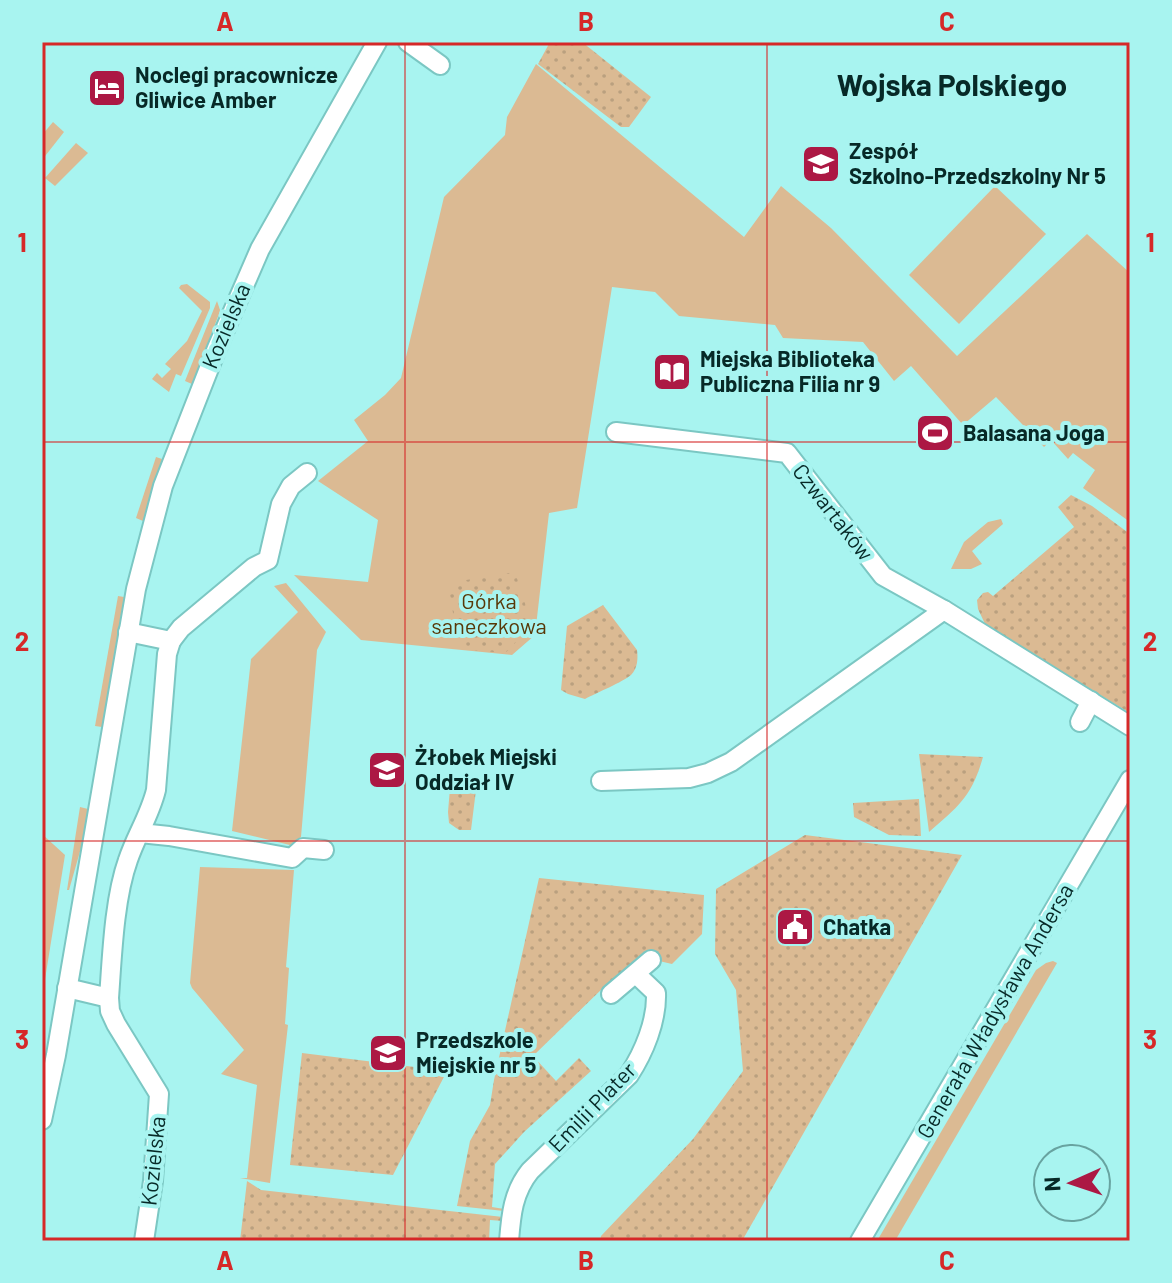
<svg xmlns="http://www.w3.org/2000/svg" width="1172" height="1283" viewBox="0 0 1172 1283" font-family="Barlow,sans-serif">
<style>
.grass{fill:#dbba93}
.park{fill:url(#park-dots)}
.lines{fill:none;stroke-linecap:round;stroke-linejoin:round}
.minor-casing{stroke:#7bc7c3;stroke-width:22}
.minor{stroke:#fff;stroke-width:18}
.grid{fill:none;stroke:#d62828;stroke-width:2;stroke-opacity:0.55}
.labels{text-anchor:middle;stroke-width:8;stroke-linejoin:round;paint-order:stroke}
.poi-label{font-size:22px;font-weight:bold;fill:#072927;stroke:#a8f4f0;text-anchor:start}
.street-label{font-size:22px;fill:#072927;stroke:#a8f4f0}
.park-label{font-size:22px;fill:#583808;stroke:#a8f4f0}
.district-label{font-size:30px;font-weight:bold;fill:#072927;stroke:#a8f4f0}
.neatline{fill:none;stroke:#d62828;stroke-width:3}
.grid-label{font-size:26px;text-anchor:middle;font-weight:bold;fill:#d62828}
</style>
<defs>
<pattern id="park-dots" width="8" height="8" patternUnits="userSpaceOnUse" patternTransform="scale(2)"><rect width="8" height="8" fill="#dbba93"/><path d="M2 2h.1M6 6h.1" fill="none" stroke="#baa07f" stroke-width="1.8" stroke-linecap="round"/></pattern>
</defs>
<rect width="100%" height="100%" fill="#a8f4f0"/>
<!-- grass -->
<g class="grass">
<path d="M536,64L744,237L781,186L831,228L957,356L1087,234L1130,273V522L1083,488L1095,470L1073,453L1068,459L1051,440L1044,447L996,397L963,425L911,366L894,381L863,342L783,338L775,325L679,316L655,292L612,287L577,508L549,513L535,635L512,655L361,640L294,575L368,582L378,520L318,481L368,441L354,420L385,395L401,378L444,197L505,135L507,117Z"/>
<path d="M53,122L64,132L42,160V135Z"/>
<path d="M76,143L88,153L55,186L45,178Z"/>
<path d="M995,186L1046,234L959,324L909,275Z"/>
<path d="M187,284L210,302V308L181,376L176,374L169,392L152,379L157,373L162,378L171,369L165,364L187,341L202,311L179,288L181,285Z"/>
<path d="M217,301L220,310L219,314L192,384L185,381Z"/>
<path d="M156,457L162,459L143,521L136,518Z"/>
<path d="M1001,519L1003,524L972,551L982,564L971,569H951L964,542L988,522Z"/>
<path d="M286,583L326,632L317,650L301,837L290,845L232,831L251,659L298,612L274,586Z"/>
<path d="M118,596L124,597L102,727L95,726Z"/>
<path d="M80,807L88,809L81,848L69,890H67Z"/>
<path d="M42,834L65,855L42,998Z"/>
<path d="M200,867L294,870L286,967L289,968L285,1024L288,1025L270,1183L240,1178H247L257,1085L221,1074L244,1050L192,988L190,983Z"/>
<path d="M1053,961L1057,963L895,1241H877L1036,970L1046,963Z"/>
</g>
<!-- park -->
<g class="park">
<path d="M550,42H582L651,97L629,127H621L538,64Z"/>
<path d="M1071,495L1092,506L1130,534V713L986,626L978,609L977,600L983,593L988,592L993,596L1074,527L1058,507Z"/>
<path d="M515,572C526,608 539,624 505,653L459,649L448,583Z"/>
<path d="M603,605L637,650C638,658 638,668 631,675C623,682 596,693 585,699L568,694L561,690L567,626Z"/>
<path d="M919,754L983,757C972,796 959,806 929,832Z"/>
<path d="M450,788L476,790L471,830H459L449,823L448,812Z"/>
<path d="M919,799L921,836L889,835L854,817L853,803Z"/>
<path d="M805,835L962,855L742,1241H600L601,1236L693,1139L743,1071L736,990L715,954L716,889Z"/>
<path d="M539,878L704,895L702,934L672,964L642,957L605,986L533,1056L556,1081L579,1058L591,1071L524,1132L495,1164L492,1207L504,1209V1211L457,1206L470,1141L490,1105L494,1080Z"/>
<path d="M302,1053L447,1071L393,1175L290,1165Z"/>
<path d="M247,1181L261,1190L503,1217V1221L490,1220L489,1241H240Z"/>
</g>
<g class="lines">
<defs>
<g id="minor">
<path d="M408,42L440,65"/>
<path d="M616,432L787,453L883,576L944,610L1130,726"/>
<path d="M128,632L171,641L181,628L254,567L268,560L281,504L291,486L307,473"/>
<path d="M1080,722L1091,701"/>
<path d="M601,781L689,778L708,773L731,762L944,610"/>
<path d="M140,833L169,836L292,858L303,848L324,850"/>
<path d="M67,988L109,998C112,957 114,899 128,860C136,836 150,815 156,790L167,654L171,641"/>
<path d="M611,994L651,960"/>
<path d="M109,998L110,1011L116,1024L159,1094L153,1181L144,1241"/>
<path d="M42,1120L56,1055L136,589L163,486L217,348L260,249L377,42"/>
<path d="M509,1241C511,1215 513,1192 530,1171L629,1075C644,1052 657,1021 656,993L636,974"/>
<path d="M860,1241L1130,780"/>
</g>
</defs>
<!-- minor casing -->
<use href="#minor" class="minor-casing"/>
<!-- minor -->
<use href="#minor" class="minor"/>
</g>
<!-- grid -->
<path class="grid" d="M405,42V1241M767,42V1241M42,442H1130M42,841H1130"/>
<!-- icons -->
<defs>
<symbol id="hotel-square" viewBox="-11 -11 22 22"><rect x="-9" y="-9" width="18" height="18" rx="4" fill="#ac1844" stroke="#a8f4f0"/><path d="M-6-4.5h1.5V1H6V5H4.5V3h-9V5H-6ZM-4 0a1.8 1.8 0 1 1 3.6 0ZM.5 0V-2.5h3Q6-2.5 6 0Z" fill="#fff"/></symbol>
<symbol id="school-square" viewBox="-11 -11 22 22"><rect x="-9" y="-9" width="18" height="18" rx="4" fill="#ac1844" stroke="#a8f4f0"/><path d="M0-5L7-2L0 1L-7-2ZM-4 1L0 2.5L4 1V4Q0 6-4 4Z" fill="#fff"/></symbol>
<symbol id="library-square" viewBox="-11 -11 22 22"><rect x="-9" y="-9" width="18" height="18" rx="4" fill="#ac1844" stroke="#a8f4f0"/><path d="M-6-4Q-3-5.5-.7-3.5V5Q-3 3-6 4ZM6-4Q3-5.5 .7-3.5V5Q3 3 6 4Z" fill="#fff"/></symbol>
<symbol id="stadium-square" viewBox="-11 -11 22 22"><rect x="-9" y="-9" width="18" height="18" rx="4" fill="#ac1844" stroke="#a8f4f0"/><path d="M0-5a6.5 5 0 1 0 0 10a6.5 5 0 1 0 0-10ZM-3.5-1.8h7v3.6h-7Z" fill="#fff"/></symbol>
<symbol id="civic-square" viewBox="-11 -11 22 22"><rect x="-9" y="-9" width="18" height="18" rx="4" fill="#ac1844" stroke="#a8f4f0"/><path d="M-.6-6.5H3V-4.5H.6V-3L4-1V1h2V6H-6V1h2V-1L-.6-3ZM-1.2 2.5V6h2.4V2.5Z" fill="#fff"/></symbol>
</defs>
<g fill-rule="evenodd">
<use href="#hotel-square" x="85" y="66" width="44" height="44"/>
<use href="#school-square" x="799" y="142" width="44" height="44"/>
<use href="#library-square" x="650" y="350" width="44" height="44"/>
<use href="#stadium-square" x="913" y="411" width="44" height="44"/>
<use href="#school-square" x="365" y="748" width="44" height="44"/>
<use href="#civic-square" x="773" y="905" width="44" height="44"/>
<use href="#school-square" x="366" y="1031" width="44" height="44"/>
</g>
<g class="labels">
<!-- poi labels -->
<g class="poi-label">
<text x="135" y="83">Noclegi pracownicze<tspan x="135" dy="25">Gliwice Amber</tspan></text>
<text x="849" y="159">Zespół<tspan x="849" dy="25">Szkolno-Przedszkolny Nr 5</tspan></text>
<text x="700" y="367">Miejska Biblioteka<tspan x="700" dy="25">Publiczna Filia nr 9</tspan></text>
<text x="963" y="441">Balasana Joga</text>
<text x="415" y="765">Żłobek Miejski<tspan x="415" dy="25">Oddział IV</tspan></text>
<text x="823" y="935">Chatka</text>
<text x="416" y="1048">Przedszkole<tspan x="416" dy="25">Miejskie nr 5</tspan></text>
</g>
<!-- street labels -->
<g class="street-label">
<text transform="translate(226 326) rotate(-67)" y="8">Kozielska</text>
<text transform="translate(833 512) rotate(52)" y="8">Czwartaków</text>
<text transform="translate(995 1011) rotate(-60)" y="8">Generała Władysława Andersa</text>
<text transform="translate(592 1107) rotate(-46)" y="8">Emilii Plater</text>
<text transform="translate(153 1161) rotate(-84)" y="8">Kozielska</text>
</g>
<!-- park labels -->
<g class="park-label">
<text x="489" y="609">Górka<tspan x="489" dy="25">saneczkowa</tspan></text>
</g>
<!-- district labels -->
<g class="district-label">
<text x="952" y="96">Wojska Polskiego</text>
</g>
</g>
<!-- border -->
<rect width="1172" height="1283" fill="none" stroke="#a8f4f0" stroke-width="88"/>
<!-- north arrow -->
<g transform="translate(1072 1183) rotate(267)"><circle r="38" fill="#a8f4f0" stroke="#68a3a0" stroke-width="2"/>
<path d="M0-6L14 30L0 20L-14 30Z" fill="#ac1844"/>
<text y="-12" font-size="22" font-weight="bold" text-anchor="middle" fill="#072927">N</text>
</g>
<rect x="44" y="44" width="1084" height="1195" class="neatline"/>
<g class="grid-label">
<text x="225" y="31">A</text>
<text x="586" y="31">B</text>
<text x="947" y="31">C</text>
<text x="22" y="252">1</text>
<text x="1150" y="252">1</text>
<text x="22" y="651">2</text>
<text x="1150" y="651">2</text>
<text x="22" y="1049">3</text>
<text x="1150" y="1049">3</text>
<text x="225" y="1270">A</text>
<text x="586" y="1270">B</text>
<text x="947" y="1270">C</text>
</g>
</svg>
